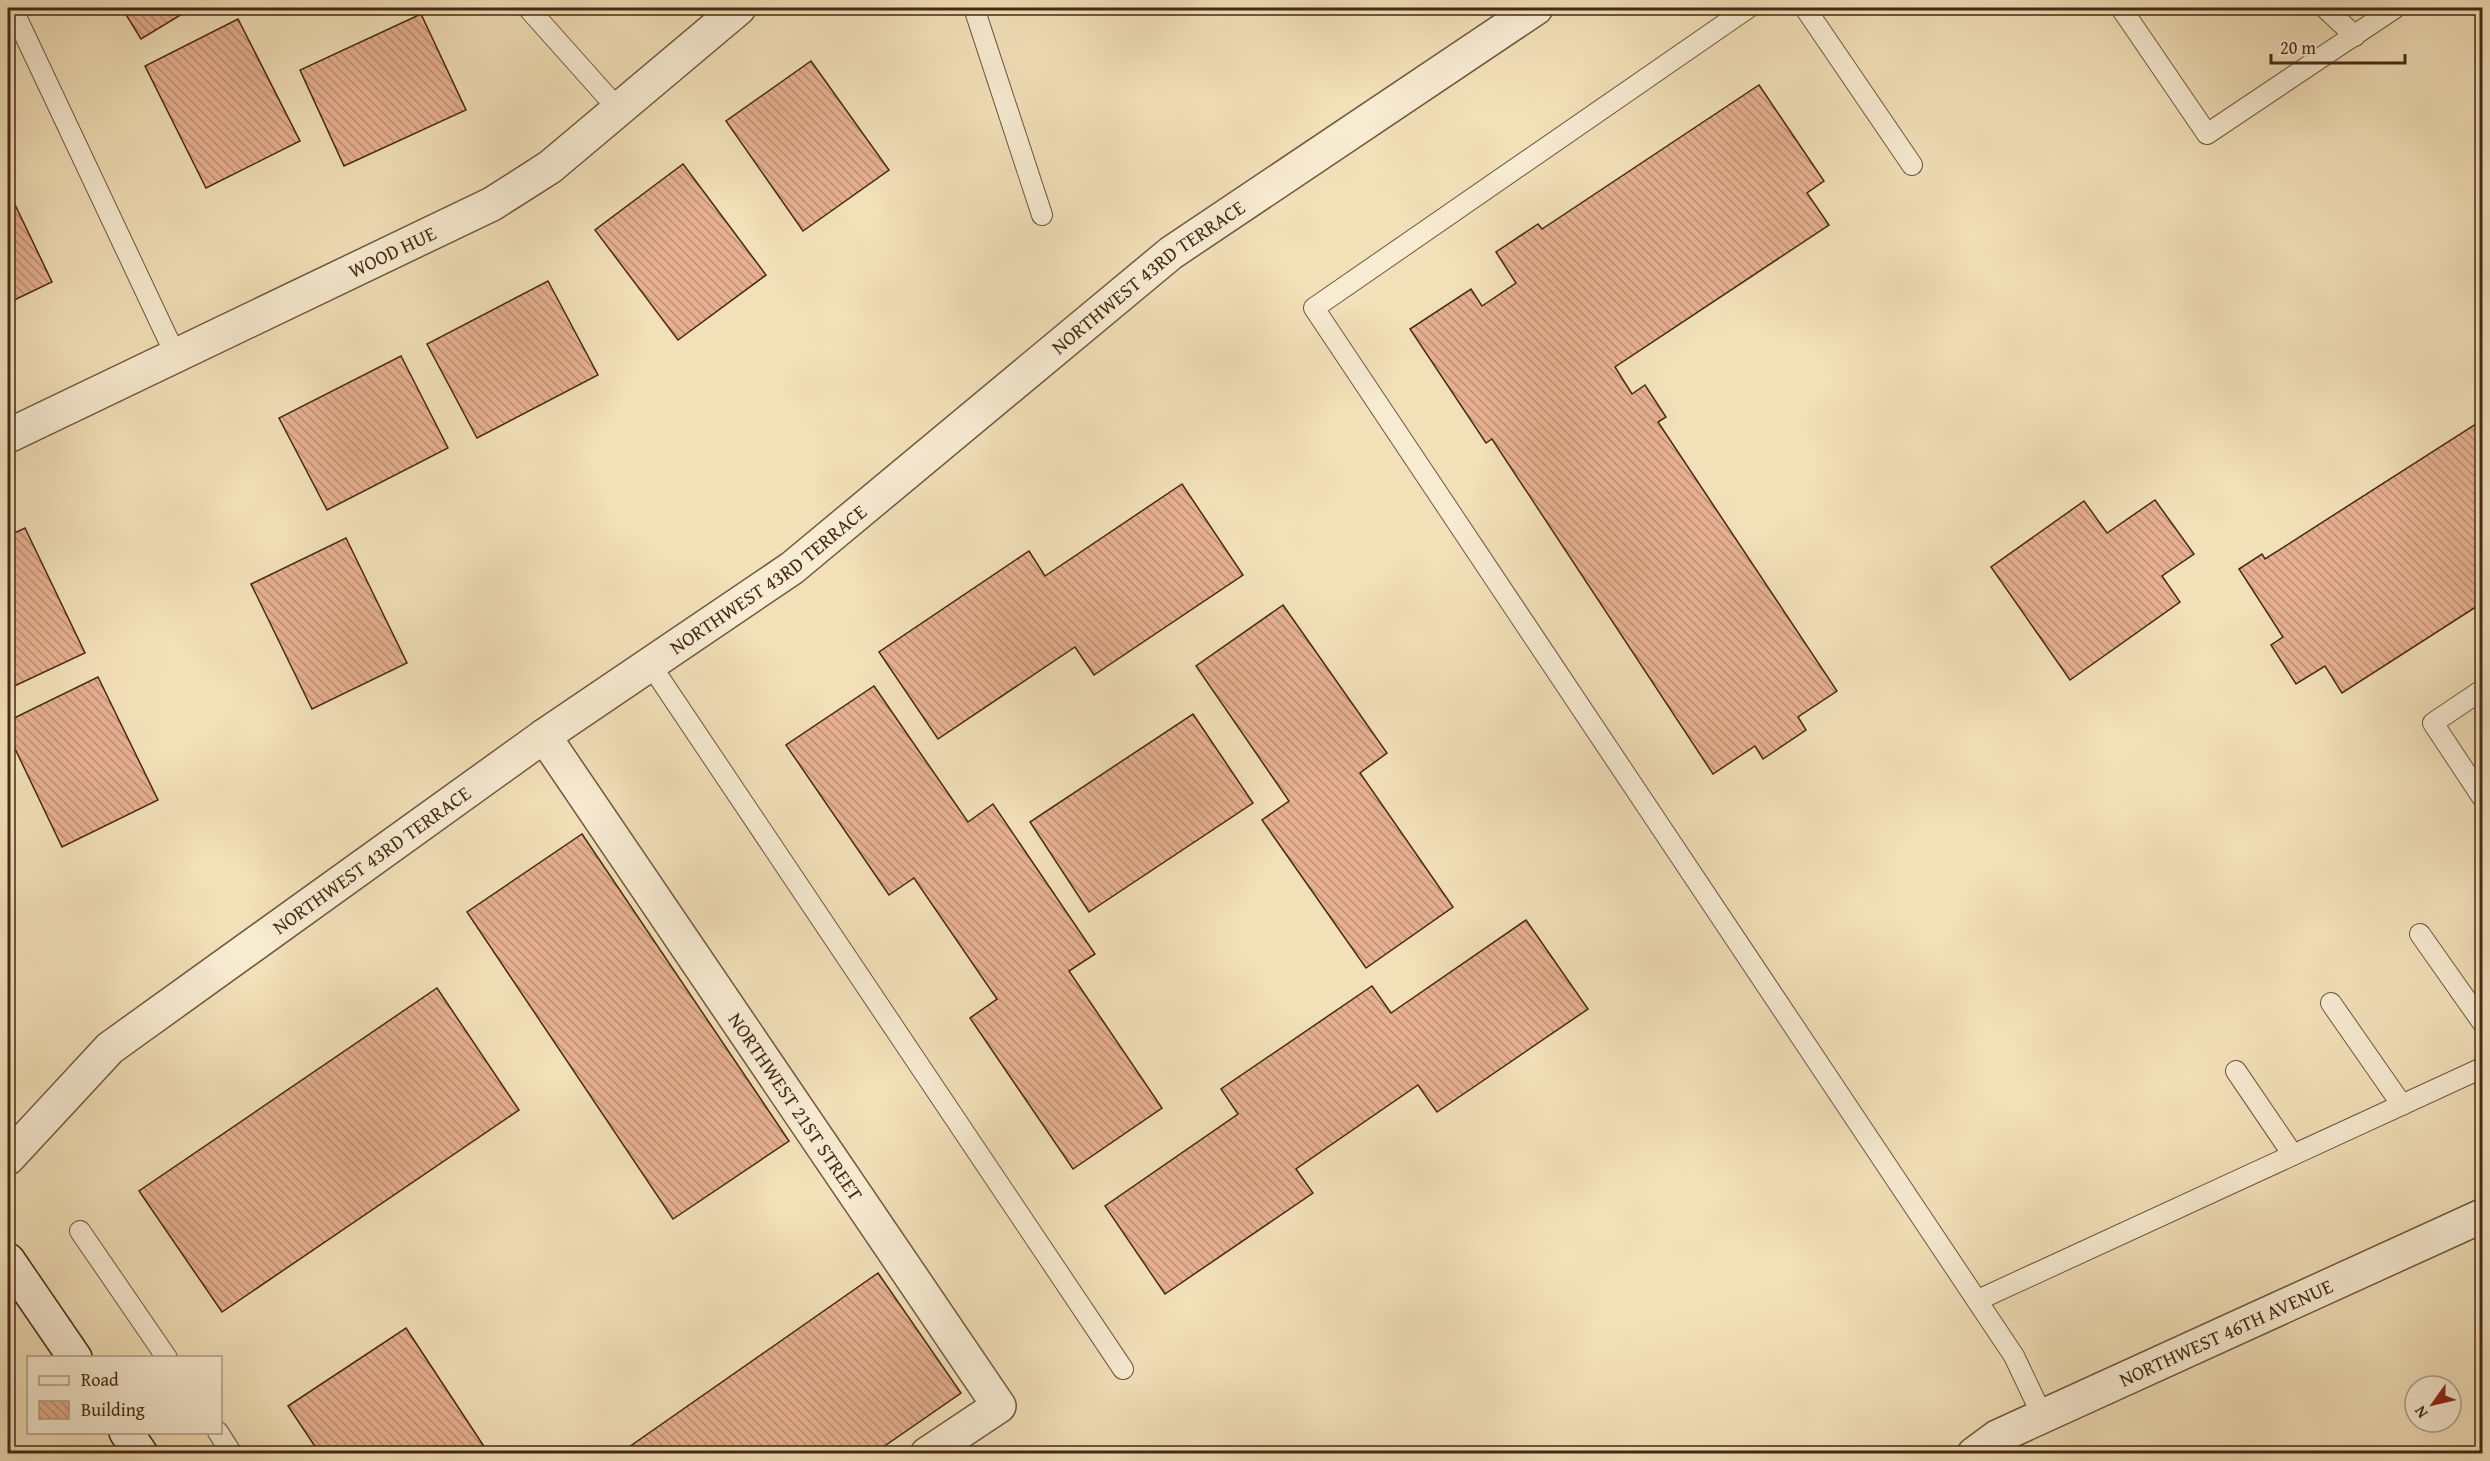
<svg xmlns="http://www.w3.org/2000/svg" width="2490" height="1461" viewBox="0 0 2490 1461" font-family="'Gentium Book Plus',serif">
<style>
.building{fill:url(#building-back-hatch);stroke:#452914;stroke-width:1.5}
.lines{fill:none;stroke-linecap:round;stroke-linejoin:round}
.lane-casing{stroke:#70573d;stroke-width:22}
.street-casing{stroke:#70573d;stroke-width:36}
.secondary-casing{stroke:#452914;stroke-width:36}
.lane{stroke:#f7ebd2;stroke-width:20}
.street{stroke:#f7ebd2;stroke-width:33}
.secondary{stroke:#f7ebd2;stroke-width:33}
.labels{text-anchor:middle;stroke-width:6;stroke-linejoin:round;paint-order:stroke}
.street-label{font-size:20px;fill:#452914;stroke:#f7ebd2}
</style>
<defs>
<pattern id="building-back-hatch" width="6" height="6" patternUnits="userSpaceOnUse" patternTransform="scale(1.5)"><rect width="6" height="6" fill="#e7b191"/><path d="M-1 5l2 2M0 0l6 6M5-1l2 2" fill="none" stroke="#bd9075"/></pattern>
</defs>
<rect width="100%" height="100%" fill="#f2e0b9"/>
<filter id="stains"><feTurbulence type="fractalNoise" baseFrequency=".00333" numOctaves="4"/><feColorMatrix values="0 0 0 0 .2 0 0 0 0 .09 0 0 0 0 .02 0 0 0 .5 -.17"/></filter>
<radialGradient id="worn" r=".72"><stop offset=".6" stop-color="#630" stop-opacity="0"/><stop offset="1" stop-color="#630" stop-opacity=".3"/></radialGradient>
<!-- building -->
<g class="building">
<path d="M122,8H192L141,39Z"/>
<path d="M421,14L466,110L344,166L300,70Z"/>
<path d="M238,19L300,141L206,188L145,66Z"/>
<path d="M811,61L889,170L803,231L726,121Z"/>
<path d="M1759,85L1824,181L1807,193L1829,225L1615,367L1632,394L1645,385L1666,417L1658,422L1837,691L1798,717L1806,730L1763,759L1755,746L1713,774L1492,439L1486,443L1410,329L1471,289L1482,306L1516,283L1496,252L1538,224L1542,229Z"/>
<path d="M683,164L766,275L678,340L595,230Z"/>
<path d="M8,190L52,282L8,303Z"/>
<path d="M548,281L598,375L477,438L427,344Z"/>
<path d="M401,356L448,448L327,510L279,418Z"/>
<path d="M2482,420V603L2342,693L2325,666L2296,684L2271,645L2283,637L2239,569L2262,554L2265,559Z"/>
<path d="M1182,484L1243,575L1094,675L1075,647L938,739L879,652L1029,551L1045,576Z"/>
<path d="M2155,500L2194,554L2162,576L2180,602L2070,680L1991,567L2084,501L2107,533Z"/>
<path d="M25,528L85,653L8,689V536Z"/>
<path d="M346,538L407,663L312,709L251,584Z"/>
<path d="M1283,605L1387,753L1360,773L1453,907L1366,968L1262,820L1289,801L1196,666Z"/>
<path d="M98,677L158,800L62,847L8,734V721Z"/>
<path d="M874,686L968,822L993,804L1095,954L1069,971L1162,1108L1073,1169L970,1018L997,999L914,878L889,895L786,745Z"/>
<path d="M1193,714L1253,803L1089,912L1030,822Z"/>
<path d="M582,834L789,1141L673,1219L467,912Z"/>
<path d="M1526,920L1588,1009L1437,1112L1418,1085L1296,1169L1313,1193L1165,1294L1105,1206L1238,1114L1221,1089L1372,986L1391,1013Z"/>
<path d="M437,988L519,1110L222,1312L139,1191Z"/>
<path d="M878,1273L961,1393L873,1454H619Z"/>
<path d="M406,1328L489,1454H320L288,1406Z"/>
</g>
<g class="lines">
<defs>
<g id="lane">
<path d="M12,8L176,356"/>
<path d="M528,8L618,109"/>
<path d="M974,8L1042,215"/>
<path d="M1748,8L1314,308L2014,1356L2043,1417"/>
<path d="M1805,8L1912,165"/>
<path d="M2121,8L2207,134L2395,8"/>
<path d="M2325,8L2355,36"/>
<path d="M650,664L1123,1369"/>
<path d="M2482,690L2433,723L2482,797"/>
<path d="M2420,934L2482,1022"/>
<path d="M2331,1003L2402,1105"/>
<path d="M2236,1071L2293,1155"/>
<path d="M80,1231L167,1358"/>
<path d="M1978,1300L2482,1068"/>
<path d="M218,1432L232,1454"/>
</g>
<g id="street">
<path id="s1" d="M8,436L492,204L550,167L739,8"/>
<path id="s2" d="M544,736L999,1406L927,1454"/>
<path id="s3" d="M8,1158L110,1048L544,736L792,568L1171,253L1536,8"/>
<path id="s4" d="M1974,1454L1997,1437L2482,1216"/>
</g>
<g id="secondary">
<path d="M8,1260L75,1358"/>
<path d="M126,1432L141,1454"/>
</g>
</defs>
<!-- lane casing -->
<use href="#lane" class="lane-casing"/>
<!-- street casing -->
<use href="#street" class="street-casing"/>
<!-- secondary casing -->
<use href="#secondary" class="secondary-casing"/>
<!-- lane -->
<use href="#lane" class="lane"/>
<!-- street -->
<use href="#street" class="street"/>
<!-- secondary -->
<use href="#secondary" class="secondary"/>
</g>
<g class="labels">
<!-- street labels -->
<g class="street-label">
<text dy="7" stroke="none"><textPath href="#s1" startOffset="426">WOOD HUE</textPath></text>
<text dy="7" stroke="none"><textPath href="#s3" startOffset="1444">NORTHWEST 43RD TERRACE</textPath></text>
<text dy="7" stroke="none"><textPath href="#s3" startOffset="958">NORTHWEST 43RD TERRACE</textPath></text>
<text dy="7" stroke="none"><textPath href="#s3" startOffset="472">NORTHWEST 43RD TERRACE</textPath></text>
<text dy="7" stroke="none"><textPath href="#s2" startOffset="448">NORTHWEST 21ST STREET</textPath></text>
<text dy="7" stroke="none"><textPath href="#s4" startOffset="280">NORTHWEST 46TH AVENUE</textPath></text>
</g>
</g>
<!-- margin -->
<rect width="2490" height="1461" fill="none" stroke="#f2e0b9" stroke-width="30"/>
<rect x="9" y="9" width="2472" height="1443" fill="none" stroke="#452914" stroke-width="3"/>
<rect x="15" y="15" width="2460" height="1431" fill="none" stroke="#452914" stroke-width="1.5"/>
<!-- legend -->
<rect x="27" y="1356" width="195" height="78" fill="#f7ebd2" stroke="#b09d86" stroke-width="1.5"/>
<rect x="39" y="1376" width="30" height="9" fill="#f7ebd2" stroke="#b09d86" stroke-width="1.5"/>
<text x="81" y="1386" font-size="18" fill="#452914">Road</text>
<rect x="39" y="1401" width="30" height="18" fill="url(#building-back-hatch)" stroke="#b09d86" stroke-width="1.5"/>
<text x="81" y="1416" font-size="18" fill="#452914">Building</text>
<!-- north arrow -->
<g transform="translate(2433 1404) rotate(236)"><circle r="28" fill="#f7ebd2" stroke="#b09d86" stroke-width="1.5"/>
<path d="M0-4.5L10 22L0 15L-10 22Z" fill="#8f2418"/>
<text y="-9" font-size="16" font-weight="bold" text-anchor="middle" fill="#452914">N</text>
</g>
<!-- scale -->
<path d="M2271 54v9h134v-9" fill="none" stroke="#452914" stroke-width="3"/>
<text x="2280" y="54" font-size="18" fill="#452914" stroke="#f7ebd2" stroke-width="4.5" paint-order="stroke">20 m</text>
<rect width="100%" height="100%" filter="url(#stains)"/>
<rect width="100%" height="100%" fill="url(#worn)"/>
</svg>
